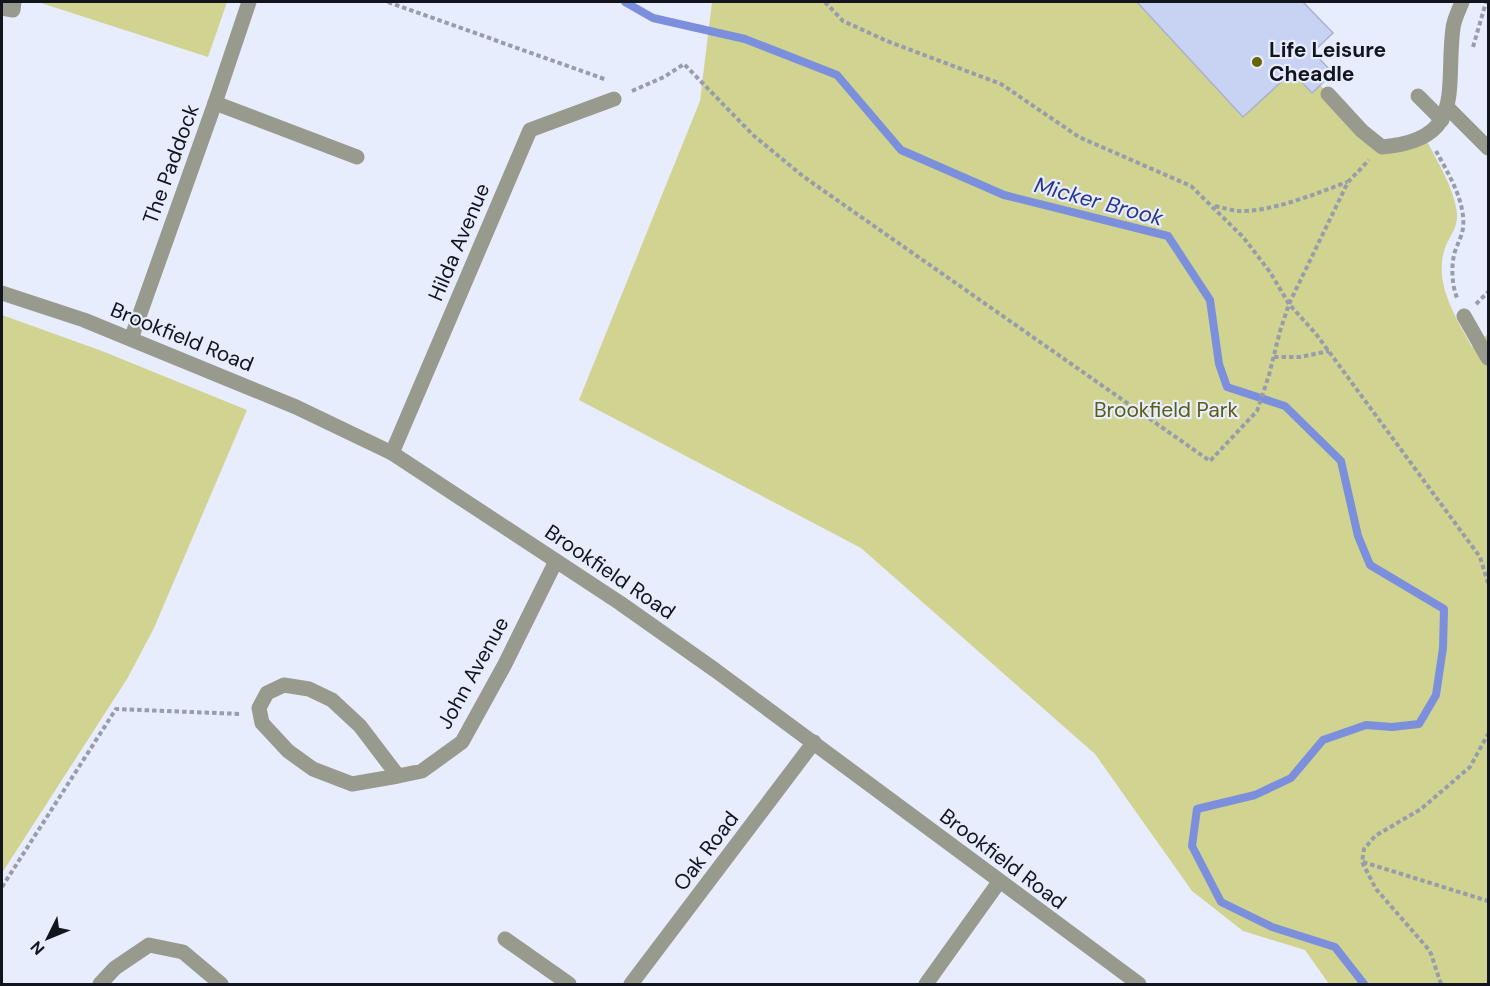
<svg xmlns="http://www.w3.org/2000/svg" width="1490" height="986" viewBox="0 0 1490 986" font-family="'DM Sans',sans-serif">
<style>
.green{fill:#d1d390}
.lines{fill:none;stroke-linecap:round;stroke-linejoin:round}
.stream{stroke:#7b8fdd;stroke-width:8}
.building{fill:#c8d2f3;stroke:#a9b1cc;stroke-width:1.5}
.path{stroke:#989dab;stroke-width:4;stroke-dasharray:4.5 3;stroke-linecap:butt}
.minor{stroke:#999a8e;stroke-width:15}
.poi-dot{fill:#656500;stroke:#e8edfe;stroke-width:2}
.labels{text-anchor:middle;stroke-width:4.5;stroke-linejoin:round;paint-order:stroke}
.poi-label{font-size:21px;font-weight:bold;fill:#12151e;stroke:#e8edfe;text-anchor:start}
.street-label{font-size:21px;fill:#12151e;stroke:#e8edfe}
.park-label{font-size:21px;fill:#5b5c16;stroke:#e8edfe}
.water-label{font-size:22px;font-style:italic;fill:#28348e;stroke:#e8edfe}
</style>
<rect width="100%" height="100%" fill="#e8edfe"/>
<!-- green -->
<g class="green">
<path d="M38,2H227L208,57Z"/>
<path d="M712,2H1137L1243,117L1292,72L1312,93L1320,85L1362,131L1382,147L1427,141C1438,163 1454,188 1457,213C1458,228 1450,235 1445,248C1433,283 1456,317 1472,347L1488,334V984H1329L1305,950L1243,931L1192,891L1095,754L861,548L579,400L700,101Z"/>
<path d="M2,315L102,351L247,410L154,628L127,679L2,873Z"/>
</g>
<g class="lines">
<!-- stream -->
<path class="stream" d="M625,2L653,18L745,39L837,75L901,150L1004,195L1168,236L1210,300L1219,364L1227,387L1285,406L1341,461L1358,536L1370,565L1444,609L1443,648L1436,695L1419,724L1392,727L1366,725L1323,740L1291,778L1255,795L1197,809L1192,846L1221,902L1272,927L1335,947L1364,984"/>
</g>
<!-- building -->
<path class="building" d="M1137,2H1303L1333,33L1313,52L1333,73L1312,93L1292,72L1243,117Z"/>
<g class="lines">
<!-- path -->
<g class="path">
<path d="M388,2L607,80"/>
<path d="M825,2L843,21L887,41L1001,84L1079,137L1191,186L1243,237L1270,272L1289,304L1316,334L1480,557L1488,583"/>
<path d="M1473,47L1486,2"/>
<path d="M632,91L664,77L684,64L753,135L804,177L1210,461L1257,411L1269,375L1280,331L1289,304L1348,182L1369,160"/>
<path d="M1436,151C1448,173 1466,202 1463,228C1462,237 1456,246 1454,255C1451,269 1452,287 1458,300"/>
<path d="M1215,206C1223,208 1231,210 1238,211C1272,212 1315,194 1347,182"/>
<path d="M1476,304L1488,292"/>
<path d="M1274,357H1300L1329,351"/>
<path d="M1363,862L1488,901"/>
<path d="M2,887L116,709L241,714"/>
<path d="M1441,984L1430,951L1376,889L1362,862L1364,849L1375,836L1421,809L1470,767L1488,734"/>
</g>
<!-- minor -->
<g class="minor">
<path d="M2,8L13,10L14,2"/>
<path d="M1328,94L1362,131L1382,147C1467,140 1445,89 1453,28C1454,19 1459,10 1462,2"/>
<path d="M1418,96L1442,120"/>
<path d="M215,103L357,157"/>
<path d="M1447,107L1488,148"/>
<path d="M2,293L84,320L296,407L392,453L620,603L715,670L1139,984"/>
<path d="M1464,316L1488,358"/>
<path d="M131,339L215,103L249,2"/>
<path d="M392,453L530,130L614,99"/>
<path d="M398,776L360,726L332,700L309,689L284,685L267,693L259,708L262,723L288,751L313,769L352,784L398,776L422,771L462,742L505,664L556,561"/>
<path d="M505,939L569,984"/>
<path d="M100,984L115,968L149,945L183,952L221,984"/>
<path d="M631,984L814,742"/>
<path d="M926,984L999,882"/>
</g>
</g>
<!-- markers -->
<circle class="poi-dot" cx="1257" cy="62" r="6"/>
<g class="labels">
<!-- poi labels -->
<g class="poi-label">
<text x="1269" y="57">Life Leisure<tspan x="1269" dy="24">Cheadle</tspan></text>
</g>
<!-- street labels -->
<g class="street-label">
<text transform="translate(171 164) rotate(-70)" y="7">The Paddock</text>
<text transform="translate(459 242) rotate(-67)" y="7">Hilda Avenue</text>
<text transform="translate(182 337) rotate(22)" y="7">Brookfield Road</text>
<text transform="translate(610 572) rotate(34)" y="7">Brookfield Road</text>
<text transform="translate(473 673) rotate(-61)" y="7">John Avenue</text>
<text transform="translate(706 851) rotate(-53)" y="7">Oak Road</text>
<text transform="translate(1003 859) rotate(37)" y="7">Brookfield Road</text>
</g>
<!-- park labels -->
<g class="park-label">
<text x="1166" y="417">Brookfield Park</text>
</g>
<!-- water labels -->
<g class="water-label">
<text transform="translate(1099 201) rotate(15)" y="8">Micker Brook</text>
</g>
</g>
<!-- border -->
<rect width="1490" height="986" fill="none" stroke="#12151e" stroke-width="6"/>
<!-- north arrow -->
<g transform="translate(48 938) rotate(227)" stroke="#e8edfe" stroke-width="4.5" paint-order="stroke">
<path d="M0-4.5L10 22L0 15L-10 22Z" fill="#12151e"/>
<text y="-9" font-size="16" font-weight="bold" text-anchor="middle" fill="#12151e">N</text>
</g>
</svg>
